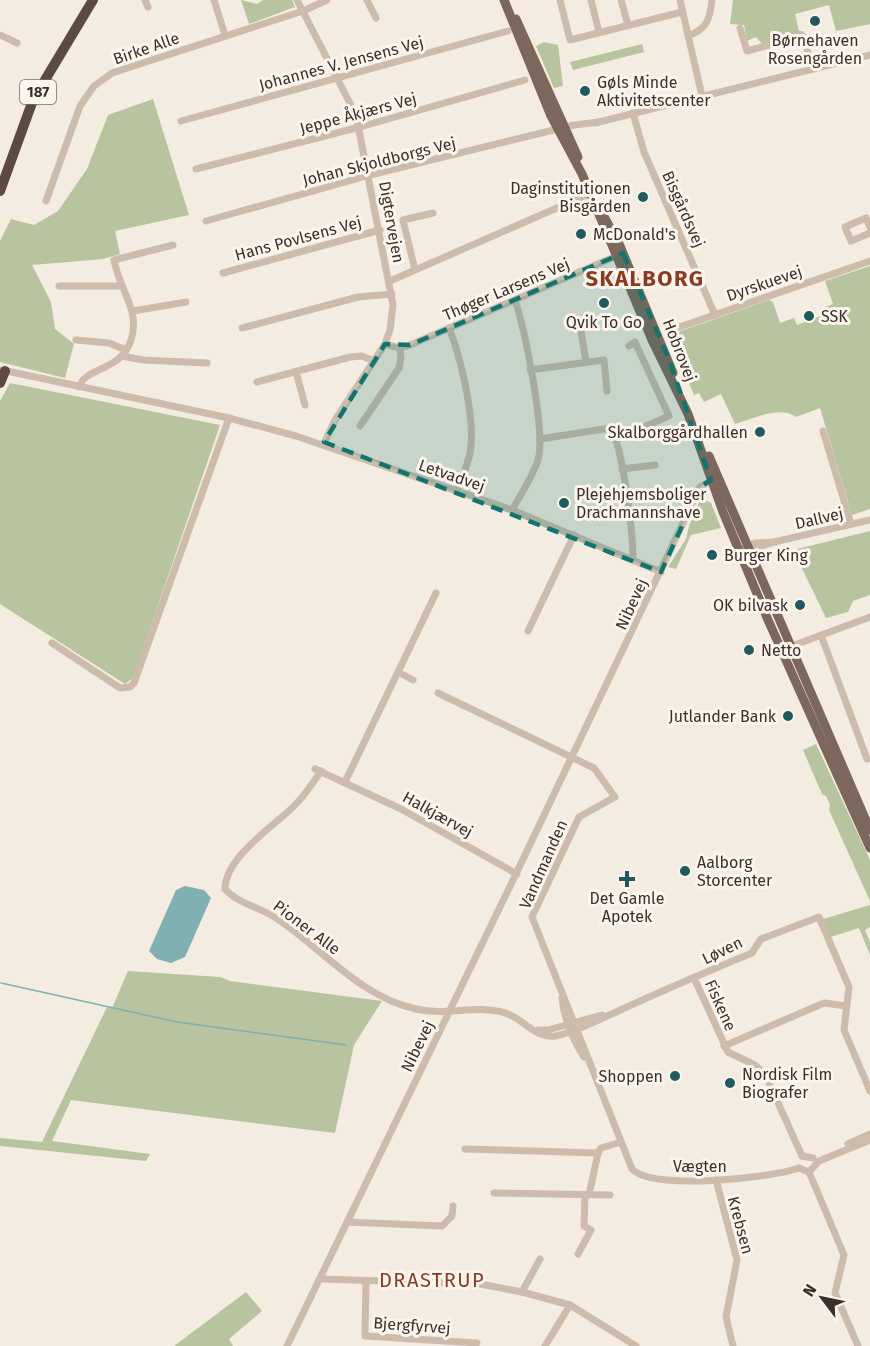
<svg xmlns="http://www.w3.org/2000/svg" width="870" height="1346" viewBox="0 0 870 1346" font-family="'Fira Sans',sans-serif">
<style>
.green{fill:#b8c4a0}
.water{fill:#7fb0b2}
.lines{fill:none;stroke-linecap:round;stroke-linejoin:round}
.stream{stroke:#7fb0b2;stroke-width:1.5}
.minor{stroke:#cdbbac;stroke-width:7}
.major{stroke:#7d675c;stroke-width:9}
.highway{stroke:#5c4a42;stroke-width:10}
.marked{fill:#0f766e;fill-opacity:0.2;stroke:#0f766e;stroke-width:4.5;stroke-dasharray:12 8;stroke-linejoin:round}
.poi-dot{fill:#1f5a5e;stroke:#fbf5ee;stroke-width:2}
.labels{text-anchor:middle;stroke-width:6;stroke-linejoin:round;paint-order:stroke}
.shield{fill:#fbf5ee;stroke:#756b66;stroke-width:1.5}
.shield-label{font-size:15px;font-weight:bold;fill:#3b302b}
.poi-label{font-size:16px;fill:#3b302b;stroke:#fbf5ee;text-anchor:start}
.street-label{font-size:16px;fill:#3b302b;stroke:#fbf5ee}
.quarter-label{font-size:20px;letter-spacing:1.5px;fill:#8c3b22;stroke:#fbf5ee}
.district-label{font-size:22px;font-weight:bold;letter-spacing:1.5px;fill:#8c3b22;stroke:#fbf5ee}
</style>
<rect width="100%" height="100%" fill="#f4ebe1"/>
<!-- green -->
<g class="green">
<path d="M241,0L257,4L263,0H292L295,7L249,24Z"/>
<path d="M733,0H870V24L836,31L829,5L795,14L799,31H803L804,33L762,44L756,37L747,41L744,25L730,24Z"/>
<path d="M544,42L558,45L563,86L554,88L536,46Z"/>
<path d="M642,44L644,52L573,70L570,62Z"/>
<path d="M153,99L189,215L115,231L120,254L103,259L32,265L51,302L55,329L74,344L65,378L0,362V241L11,219L34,225L58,211L87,169L108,115Z"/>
<path d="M870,266V509L852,515L820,408L796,417C781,405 752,419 735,424L721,394L704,402L699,393L694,395L669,335L769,300L773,302L780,323L794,318L797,325L823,315L821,309L833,304L825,281Z"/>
<path d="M10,383L220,425L133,678L125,684L0,604V401Z"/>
<path d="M701,498L711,503L721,528L691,535L676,569L668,567L686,539L689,526Z"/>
<path d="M870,531V595L853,601L848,612L826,618L793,550Z"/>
<path d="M816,744L870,860V901L829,810L830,805L826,796L822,794L803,750Z"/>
<path d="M870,905V927L865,930L870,942V955L859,928L831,937L823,919Z"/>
<path d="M128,971L220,977L230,981L382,1001L354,1045L335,1133L71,1100L52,1141L150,1154L146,1161L0,1146V1138L42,1142L107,1007L112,1008Z"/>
<path d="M246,1292L262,1311L229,1339L233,1346H174Z"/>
</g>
<!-- water -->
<path class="water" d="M185,886L204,890L211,898L185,957L171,963L157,959L149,951L176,890Z"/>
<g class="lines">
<!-- stream -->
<path class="stream" d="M1,983L177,1022L346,1045"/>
<!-- minor -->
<g class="minor">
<path d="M145,0L148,7"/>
<path d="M214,0L225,35"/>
<path d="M297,0L356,115L393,305L390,330L385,344L335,420L323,445"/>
<path d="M367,0L376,18"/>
<path d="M560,0L570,40L682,12"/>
<path d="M591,0L599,32"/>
<path d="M621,0L628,25"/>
<path d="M680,0L702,96"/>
<path d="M740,28L747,51L803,36L813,69"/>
<path d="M0,35L17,43"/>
<path d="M688,36C707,29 710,19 712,0"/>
<path d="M633,113L644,152L715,315"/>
<path d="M181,121L508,31"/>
<path d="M595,123L870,55"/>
<path d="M196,169L360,127L525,80"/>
<path d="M46,201L80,106L94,86L112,73L303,11L327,0"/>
<path d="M206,221L370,175L574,125L599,122"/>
<path d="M870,227L866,218L845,227L851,241L870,233"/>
<path d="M415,270L403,220L433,213"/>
<path d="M223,273L380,230"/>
<path d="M390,281L591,193"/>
<path d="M59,286H122"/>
<path d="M133,311L186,302"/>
<path d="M242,328L358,297L392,294"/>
<path d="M449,328C461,357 474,416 471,446C470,461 462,477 457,491"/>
<path d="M581,331L586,362"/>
<path d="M668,331L870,261"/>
<path d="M76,340L109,343L126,350"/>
<path d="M385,344L400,348L410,345L621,254"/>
<path d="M122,356L143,360L207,363"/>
<path d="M2,370L229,418L296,436L512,510L661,572"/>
<path d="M530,370L604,360L607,391"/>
<path d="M296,372L305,405"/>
<path d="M257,382L350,357L362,356L374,361"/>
<path d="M79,387C86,366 121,372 131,340C141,311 119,289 114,260L173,245"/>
<path d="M360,426L399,368L401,358L400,348"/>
<path d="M823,431L851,524"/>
<path d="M540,439L610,428C623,444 633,535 633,559"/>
<path d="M616,439L669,416L635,342L629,346"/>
<path d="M622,469L655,465"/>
<path d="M512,510C521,494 532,478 538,460C546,433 525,330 515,300"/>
<path d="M744,548L755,543L774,542L870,520"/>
<path d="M745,552L774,542"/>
<path d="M528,631L574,535"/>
<path d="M821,635L867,759"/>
<path d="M52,643L120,688L130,687L134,683L229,418"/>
<path d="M781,650L870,617"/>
<path d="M398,672L413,680"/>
<path d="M438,693L594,768L615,797L579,817L532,917L632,1169C652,1191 771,1178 799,1168"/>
<path d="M315,769L401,809L517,874"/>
<path d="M321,771C312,784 304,797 292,808C272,827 225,858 225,889C238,904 260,907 276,918C322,948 360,997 416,1009C445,1016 474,1005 502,1012C522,1016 534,1039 555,1036C576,1032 595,1021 614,1013C659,992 706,972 752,953L761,939L819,917L849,987L844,1030L870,1091"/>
<path d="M345,782L436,593"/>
<path d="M694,978L728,1052L755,1065L765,1074L802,1156"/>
<path d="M562,998C564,1018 573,1040 584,1057"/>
<path d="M538,1030H548L602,1015"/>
<path d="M724,1046L824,1003L846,1006"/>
<path d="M848,1144L870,1134"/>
<path d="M465,1149L598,1153"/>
<path d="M802,1156L813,1158"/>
<path d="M799,1168L809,1172L819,1161L870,1140"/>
<path d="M809,1172L844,1255L835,1293L858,1346"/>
<path d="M716,1180L737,1260L726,1317L733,1346"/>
<path d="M494,1193L610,1195"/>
<path d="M589,1195L598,1153L601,1148L621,1142"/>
<path d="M347,1222L442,1226L452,1216L453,1206"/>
<path d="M578,1254L591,1230L584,1226L585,1195"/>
<path d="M320,1279L480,1284L522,1292L570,1305L636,1346"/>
<path d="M366,1281L365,1336L477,1343"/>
<path d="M522,1292L540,1259"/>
<path d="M287,1346L515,876L694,500L700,487L716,478"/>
<path d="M545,1346L570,1305"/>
</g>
<!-- major -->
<g class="major">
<path d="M504,0L551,116L582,174L652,340L688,414L723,512L768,620L870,848"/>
<path d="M516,19L578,157"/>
<path d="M602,213L620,246L673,373"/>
<path d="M709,456L870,830"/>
</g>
<!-- highway -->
<g class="highway">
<path d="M0,191L33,100L93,0"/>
<path d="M0,383L5,371"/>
</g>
</g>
<!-- marked area -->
<path class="marked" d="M623,253L668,357L711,480L700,487L661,572L324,442L385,344L410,345Z"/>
<!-- markers -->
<g class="poi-dot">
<circle cx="815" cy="21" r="6"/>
<circle cx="585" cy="91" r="6"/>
<circle cx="643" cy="197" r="6"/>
<circle cx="581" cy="234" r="6"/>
<circle cx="604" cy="303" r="6"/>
<circle cx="809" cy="316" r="6"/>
<circle cx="760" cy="432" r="6"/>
<circle cx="564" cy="503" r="6"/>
<circle cx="712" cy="555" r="6"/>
<circle cx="800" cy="605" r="6"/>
<circle cx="749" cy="650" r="6"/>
<circle cx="788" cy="716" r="6"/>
<circle cx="685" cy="871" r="6"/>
<path d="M624 870h6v6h6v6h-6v6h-6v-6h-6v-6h6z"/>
<circle cx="675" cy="1076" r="6"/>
<circle cx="730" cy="1083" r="6"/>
</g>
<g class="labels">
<!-- shield labels -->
<rect class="shield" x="20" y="80" width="36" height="24" rx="4.5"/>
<g class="shield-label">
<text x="38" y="97">187</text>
</g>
<!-- poi labels -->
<g class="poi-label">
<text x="815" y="46" text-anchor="middle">Børnehaven<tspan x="815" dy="18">Rosengården</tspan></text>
<text x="597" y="88">Gøls Minde<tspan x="597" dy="18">Aktivitetscenter</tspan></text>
<text x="631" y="194" text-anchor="end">Daginstitutionen<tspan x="631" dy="18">Bisgården</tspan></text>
<text x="593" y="240">McDonald's</text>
<text x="821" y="322">SSK</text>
<text x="604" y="328" text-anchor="middle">Qvik To Go</text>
<text x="748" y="438" text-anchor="end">Skalborggårdhallen</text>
<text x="576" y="500">Plejehjemsboliger<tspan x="576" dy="18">Drachmannshave</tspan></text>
<text x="724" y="561">Burger King</text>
<text x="788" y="611" text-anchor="end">OK bilvask</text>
<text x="761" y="656">Netto</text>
<text x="776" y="722" text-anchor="end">Jutlander Bank</text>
<text x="697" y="868">Aalborg<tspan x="697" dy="18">Storcenter</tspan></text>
<text x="627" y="904" text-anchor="middle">Det Gamle<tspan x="627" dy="18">Apotek</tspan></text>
<text x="742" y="1080">Nordisk Film<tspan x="742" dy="18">Biografer</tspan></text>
<text x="663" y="1082" text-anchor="end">Shoppen</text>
</g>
<!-- street labels -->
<g class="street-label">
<text transform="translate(146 48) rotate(-19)" y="6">Birke Alle</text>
<text transform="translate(341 63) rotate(-15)" y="6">Johannes V. Jensens Vej</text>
<text transform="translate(358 113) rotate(-15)" y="6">Jeppe Åkjærs Vej</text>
<text transform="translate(379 161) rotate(-14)" y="6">Johan Skjoldborgs Vej</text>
<text transform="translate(684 209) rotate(66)" y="6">Bisgårdsvej</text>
<text transform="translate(392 222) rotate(80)" y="6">Digtervejen</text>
<text transform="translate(298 238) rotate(-15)" y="6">Hans Povlsens Vej</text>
<text transform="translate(764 283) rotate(-19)" y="6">Dyrskuevej</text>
<text transform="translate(506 289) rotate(-23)" y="6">Thøger Larsens Vej</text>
<text transform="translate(680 350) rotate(69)" y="6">Hobrovej</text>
<text transform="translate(452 475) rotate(19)" y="6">Letvadvej</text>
<text transform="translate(819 518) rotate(-13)" y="6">Dallvej</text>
<text transform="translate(631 604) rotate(-65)" y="6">Nibevej</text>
<text transform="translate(438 814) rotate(29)" y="6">Halkjærvej</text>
<text transform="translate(543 864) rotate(-66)" y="6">Vandmanden</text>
<text transform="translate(307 927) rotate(37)" y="6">Pioner Alle</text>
<text transform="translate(722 950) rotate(-26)" y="6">Løven</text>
<text transform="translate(721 1005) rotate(66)" y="6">Fiskene</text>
<text transform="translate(417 1046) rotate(-64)" y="6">Nibevej</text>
<text x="700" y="1172">Vægten</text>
<text transform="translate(741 1225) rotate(75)" y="6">Krebsen</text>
<text transform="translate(412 1325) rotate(4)" y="6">Bjergfyrvej</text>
</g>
<!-- quarter labels -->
<g class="quarter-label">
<text x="432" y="1287">DRASTRUP</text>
</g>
<!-- district labels -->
<g class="district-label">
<text x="645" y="286">SKALBORG</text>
</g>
</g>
<!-- north arrow -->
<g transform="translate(822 1298) rotate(302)" stroke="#fbf5ee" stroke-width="4.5" paint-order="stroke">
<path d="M0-4.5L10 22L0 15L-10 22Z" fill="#3b302b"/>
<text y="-9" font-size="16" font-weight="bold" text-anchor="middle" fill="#3b302b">N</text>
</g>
</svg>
